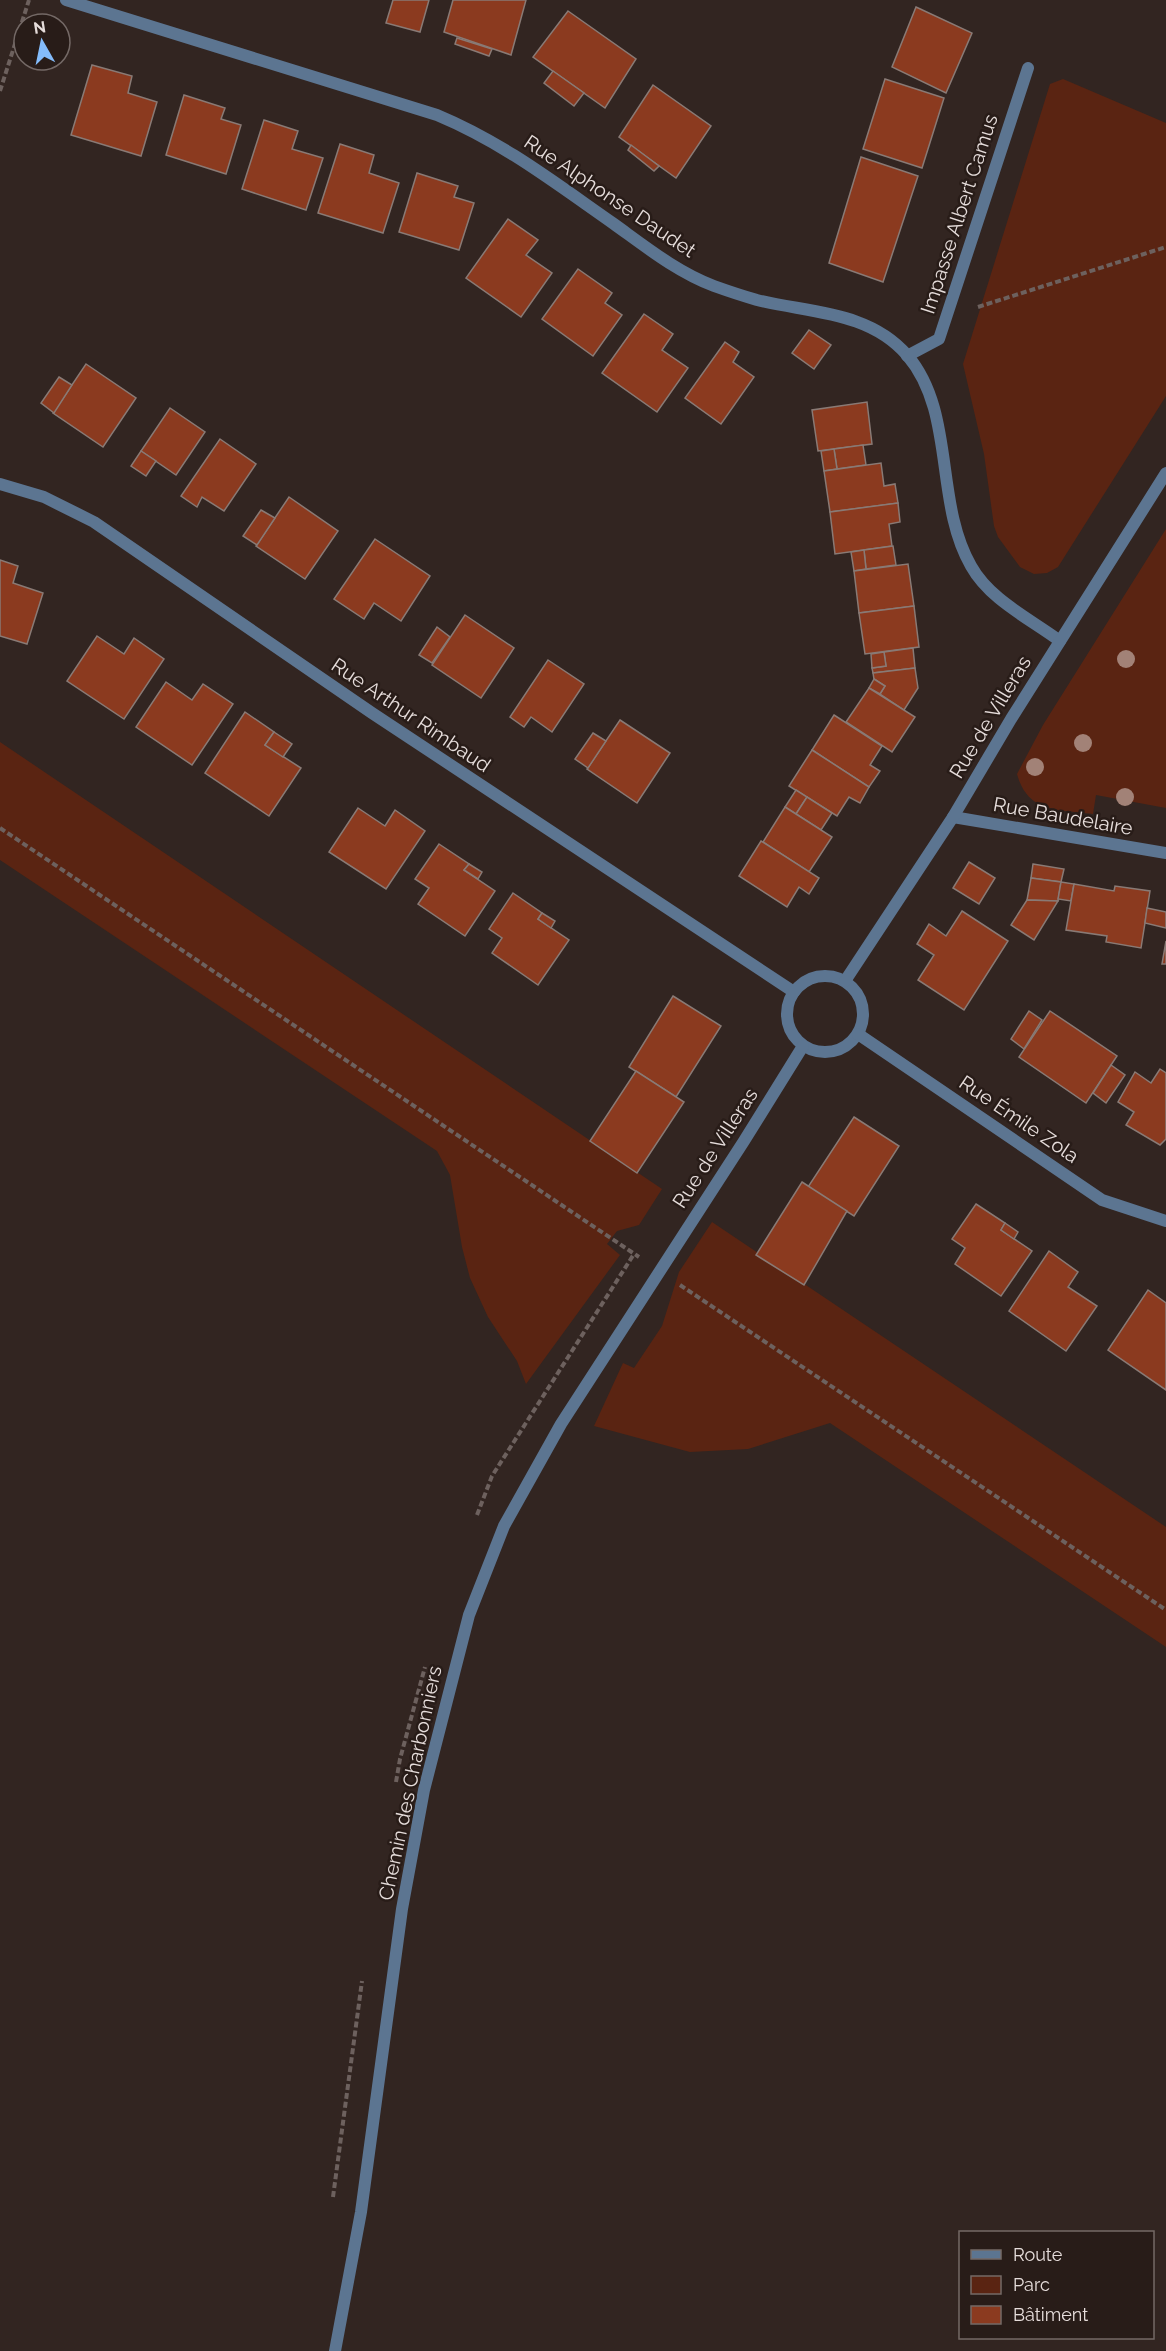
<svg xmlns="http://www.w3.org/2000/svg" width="1166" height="2351" viewBox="0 0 1166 2351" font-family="Raleway,sans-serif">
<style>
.green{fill:#5a2412}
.building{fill:#8b3a1f;stroke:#897a75;stroke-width:1.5}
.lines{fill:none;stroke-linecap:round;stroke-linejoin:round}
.path{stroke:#6d615e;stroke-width:4;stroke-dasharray:6 3;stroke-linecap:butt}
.minor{stroke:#5c7591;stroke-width:12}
.tree{fill:#a28277}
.labels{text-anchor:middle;stroke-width:5;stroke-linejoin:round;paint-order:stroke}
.street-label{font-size:20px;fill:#e6dddb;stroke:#281c18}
</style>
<rect width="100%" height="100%" fill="#322521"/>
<!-- green -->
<g class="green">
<path d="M1063,79L1166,123V396L1058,567L1047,573L1034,574L1020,567L998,537L994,526L984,454L963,364L1050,84Z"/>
<path d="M1166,529V808L1096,795L1093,814C1059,809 1028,814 1017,774L1043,725Z"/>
<path d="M0,742L662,1189L639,1225L617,1231L607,1244L620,1255L526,1384L517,1361L488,1317L470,1278L462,1247L450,1175L437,1151L0,860Z"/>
<path d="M712,1222L1166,1527V1647L830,1423L748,1449L690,1452L594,1426L623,1363L634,1368L662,1326L679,1272Z"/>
</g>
<!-- building -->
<g class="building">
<path d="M393,0H429L420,32L386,23Z"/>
<path d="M453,0H526L511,55L444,32Z"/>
<path d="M916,7L972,33L946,93L892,67Z"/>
<path d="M568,11L636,59L605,108L533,57Z"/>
<path d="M457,38L492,49L489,56L455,44Z"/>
<path d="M92,65L132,76L128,93L157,102L141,156L71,135Z"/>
<path d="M553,71L584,93L574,106L544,83Z"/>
<path d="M885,79L944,98L922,168L863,149Z"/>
<path d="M653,85L711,126L676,178L619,137Z"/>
<path d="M184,95L225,108L221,119L241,125L226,174L166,155Z"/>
<path d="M264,120L298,131L292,149L323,158L306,210L242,189Z"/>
<path d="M340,144L374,155L369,173L399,183L383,233L318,213Z"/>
<path d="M631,145L659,166L654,171L628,150Z"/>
<path d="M861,157L918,176L883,282L829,263Z"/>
<path d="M417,173L458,186L454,197L474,203L459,250L399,232Z"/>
<path d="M508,219L538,240L526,255L552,273L521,317L466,278Z"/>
<path d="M578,269L612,293L605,303L622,315L593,356L542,319Z"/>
<path d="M644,314L673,334L662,350L688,368L657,412L602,373Z"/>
<path d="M809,330L831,345L814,369L792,353Z"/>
<path d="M725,342L739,352L733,362L754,377L721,424L685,398Z"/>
<path d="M86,364L136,398L103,447L53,413Z"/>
<path d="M59,377L72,385L54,413L41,403Z"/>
<path d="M867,402L872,444L818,451L812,410Z"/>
<path d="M170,408L205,432L176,475L141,451Z"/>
<path d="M220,439L256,464L224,511L202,497L197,507L181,496Z"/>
<path d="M863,445L866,465L837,469L834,449Z"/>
<path d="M834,449L837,469L824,471L821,451Z"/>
<path d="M141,451L156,461L146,476L131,466Z"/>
<path d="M881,463L884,486L895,484L898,503L830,512L824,471Z"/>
<path d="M289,497L338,531L305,579L256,546Z"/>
<path d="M898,503L900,522L889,524L892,546L835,554L830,512Z"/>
<path d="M261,510L275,518L257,545L243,536Z"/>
<path d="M375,539L430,576L401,621L374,603L364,619L334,599Z"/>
<path d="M893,546L896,565L866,569L864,550Z"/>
<path d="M864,550L866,569L854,571L851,552Z"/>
<path d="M0,560L18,566L13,583L43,593L27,644L0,636Z"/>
<path d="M908,564L914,606L859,613L854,571Z"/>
<path d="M914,606L919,647L865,654L859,613Z"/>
<path d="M465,615L514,648L481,698L432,665Z"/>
<path d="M437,627L450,637L432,663L419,655Z"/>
<path d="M97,636L124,654L134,638L164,659L124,719L67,681Z"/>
<path d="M913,648L915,668L873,673L872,668L886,666L884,652Z"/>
<path d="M884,652L886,666L872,668L871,654Z"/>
<path d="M548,660L584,684L552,732L531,717L524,727L510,717Z"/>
<path d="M915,668L918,688L904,710L880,694L885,686L874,679L873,673Z"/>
<path d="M874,679L885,686L880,694L869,688Z"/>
<path d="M166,682L192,700L203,684L233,704L192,765L136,727Z"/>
<path d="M869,688L915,717L892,752L846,722Z"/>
<path d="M245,712L274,732L265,745L301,768L269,816L205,773Z"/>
<path d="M834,715L882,746L870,765L880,771L869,787L812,750Z"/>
<path d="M620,720L670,753L637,803L587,769Z"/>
<path d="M274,732L292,744L283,757L265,745Z"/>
<path d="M593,733L606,741L588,768L575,759Z"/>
<path d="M812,750L869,787L860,803L849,797L837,816L789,786Z"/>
<path d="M796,790L807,797L796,814L785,807Z"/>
<path d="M807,797L832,813L821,830L796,814Z"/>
<path d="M785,807L832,837L809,872L763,842Z"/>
<path d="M358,808L385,826L395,810L425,831L386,889L329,852Z"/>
<path d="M761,841L819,878L809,894L799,887L787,907L739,876Z"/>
<path d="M439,844L469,864L464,870L495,891L465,936L418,904L429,888L415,879Z"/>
<path d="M969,862L995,878L979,904L953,888Z"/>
<path d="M469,864L482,872L478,879L464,870Z"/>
<path d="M1033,864L1064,869L1061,882L1031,878Z"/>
<path d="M1031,878L1061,882L1058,901L1027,900Z"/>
<path d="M1061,882L1074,884L1071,901L1058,899Z"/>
<path d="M1074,884L1114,891L1115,886L1150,891L1141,948L1106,942L1107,936L1066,930Z"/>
<path d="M513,893L542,913L538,919L569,940L538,985L492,953L502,938L489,929Z"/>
<path d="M1027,900L1058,901L1034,940L1011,925Z"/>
<path d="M1147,908L1166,912V928L1145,923Z"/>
<path d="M962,911L1008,941L964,1010L918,980L934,955L917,944L929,924L946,936Z"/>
<path d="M542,913L555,921L551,928L538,919Z"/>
<path d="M1166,941V964H1162Z"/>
<path d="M673,996L721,1026L676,1097L629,1067Z"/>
<path d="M1029,1011L1042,1020L1024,1049L1011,1039Z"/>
<path d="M1050,1011L1117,1056L1086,1103L1019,1057Z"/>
<path d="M1111,1065L1125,1075L1106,1103L1093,1093Z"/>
<path d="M1160,1069L1166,1073V1139L1160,1145L1126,1125L1134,1112L1118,1102L1135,1072L1151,1083Z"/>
<path d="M636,1071L684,1102L637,1173L590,1141Z"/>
<path d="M854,1117L899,1146L854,1216L808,1187Z"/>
<path d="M802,1182L847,1211L804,1285L756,1255Z"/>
<path d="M976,1204L1005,1223L1001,1230L1032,1251L1001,1296L955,1264L965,1248L952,1239Z"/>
<path d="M1005,1223L1018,1232L1014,1239L1001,1230Z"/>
<path d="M1049,1251L1078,1272L1068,1287L1097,1306L1066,1351L1009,1311Z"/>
<path d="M1148,1290L1166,1303V1390L1108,1350Z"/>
</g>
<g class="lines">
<!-- path -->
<g class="path">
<path d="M0,91L29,0"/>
<path d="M978,307L1166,247"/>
<path d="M0,828L639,1257"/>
<path d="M680,1285L1166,1610"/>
<path d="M477,1515L492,1476L634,1254"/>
<path d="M396,1782L400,1759L425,1667"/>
<path d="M333,2197L362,1981"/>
</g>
<!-- minor -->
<g class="minor">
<path d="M66,0L437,115C504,143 555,183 614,224C646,247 677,272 714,286C728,291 743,296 757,300C810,313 869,311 907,355C956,412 934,502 971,566C990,600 1029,618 1060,641"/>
<path d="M907,356L939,339L1028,68"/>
<path d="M0,484L44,497L94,522L372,713L794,992"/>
<path d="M953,817L1166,853"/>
<circle cx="825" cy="1014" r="38"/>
<path d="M845,981L953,817L1011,719L1166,473"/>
<path d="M858,1034L1102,1200L1166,1221"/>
<path d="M335,2351L361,2212L402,1909L424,1790L469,1615L504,1526L561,1424L744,1141L803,1046"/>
</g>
</g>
<!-- trees -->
<g class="tree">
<circle cx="1126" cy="659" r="9"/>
<circle cx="1083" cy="743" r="9"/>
<circle cx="1035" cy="767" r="9"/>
<circle cx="1125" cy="797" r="9"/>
</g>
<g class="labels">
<!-- street labels -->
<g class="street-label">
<text transform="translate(610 196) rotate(34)" y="7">Rue Alphonse Daudet</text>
<text transform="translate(959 214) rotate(-72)" y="7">Impasse Albert Camus</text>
<text transform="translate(411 715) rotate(34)" y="7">Rue Arthur Rimbaud</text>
<text transform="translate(990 717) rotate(-59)" y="7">Rue de Villeras</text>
<text transform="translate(1063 816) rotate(10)" y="7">Rue Baudelaire</text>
<text transform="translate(1019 1119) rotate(34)" y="7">Rue Émile Zola</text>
<text transform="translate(715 1148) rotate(-57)" y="7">Rue de Villeras</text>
<text transform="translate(410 1783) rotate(-78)" y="7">Chemin des Charbonniers</text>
</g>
</g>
<!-- legend -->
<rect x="959" y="2231" width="195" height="108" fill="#281c18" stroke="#746966" stroke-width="1.5"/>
<rect x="971" y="2250" width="30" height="9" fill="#5c7591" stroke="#746966" stroke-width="1.5"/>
<text x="1013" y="2261" font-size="18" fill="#e6dddb">Route</text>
<rect x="971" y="2276" width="30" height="18" fill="#5a2412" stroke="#746966" stroke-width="1.5"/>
<text x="1013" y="2291" font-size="18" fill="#e6dddb">Parc</text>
<rect x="971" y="2306" width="30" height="18" fill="#8b3a1f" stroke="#746966" stroke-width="1.5"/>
<text x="1013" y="2321" font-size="18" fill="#e6dddb">Bâtiment</text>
<!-- north arrow -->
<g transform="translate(42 42) rotate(351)"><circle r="28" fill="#281c18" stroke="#746966" stroke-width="1.5"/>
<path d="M0-4.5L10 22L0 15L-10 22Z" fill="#84bcfb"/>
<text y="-9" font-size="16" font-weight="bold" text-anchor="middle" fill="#e6dddb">N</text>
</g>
</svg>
